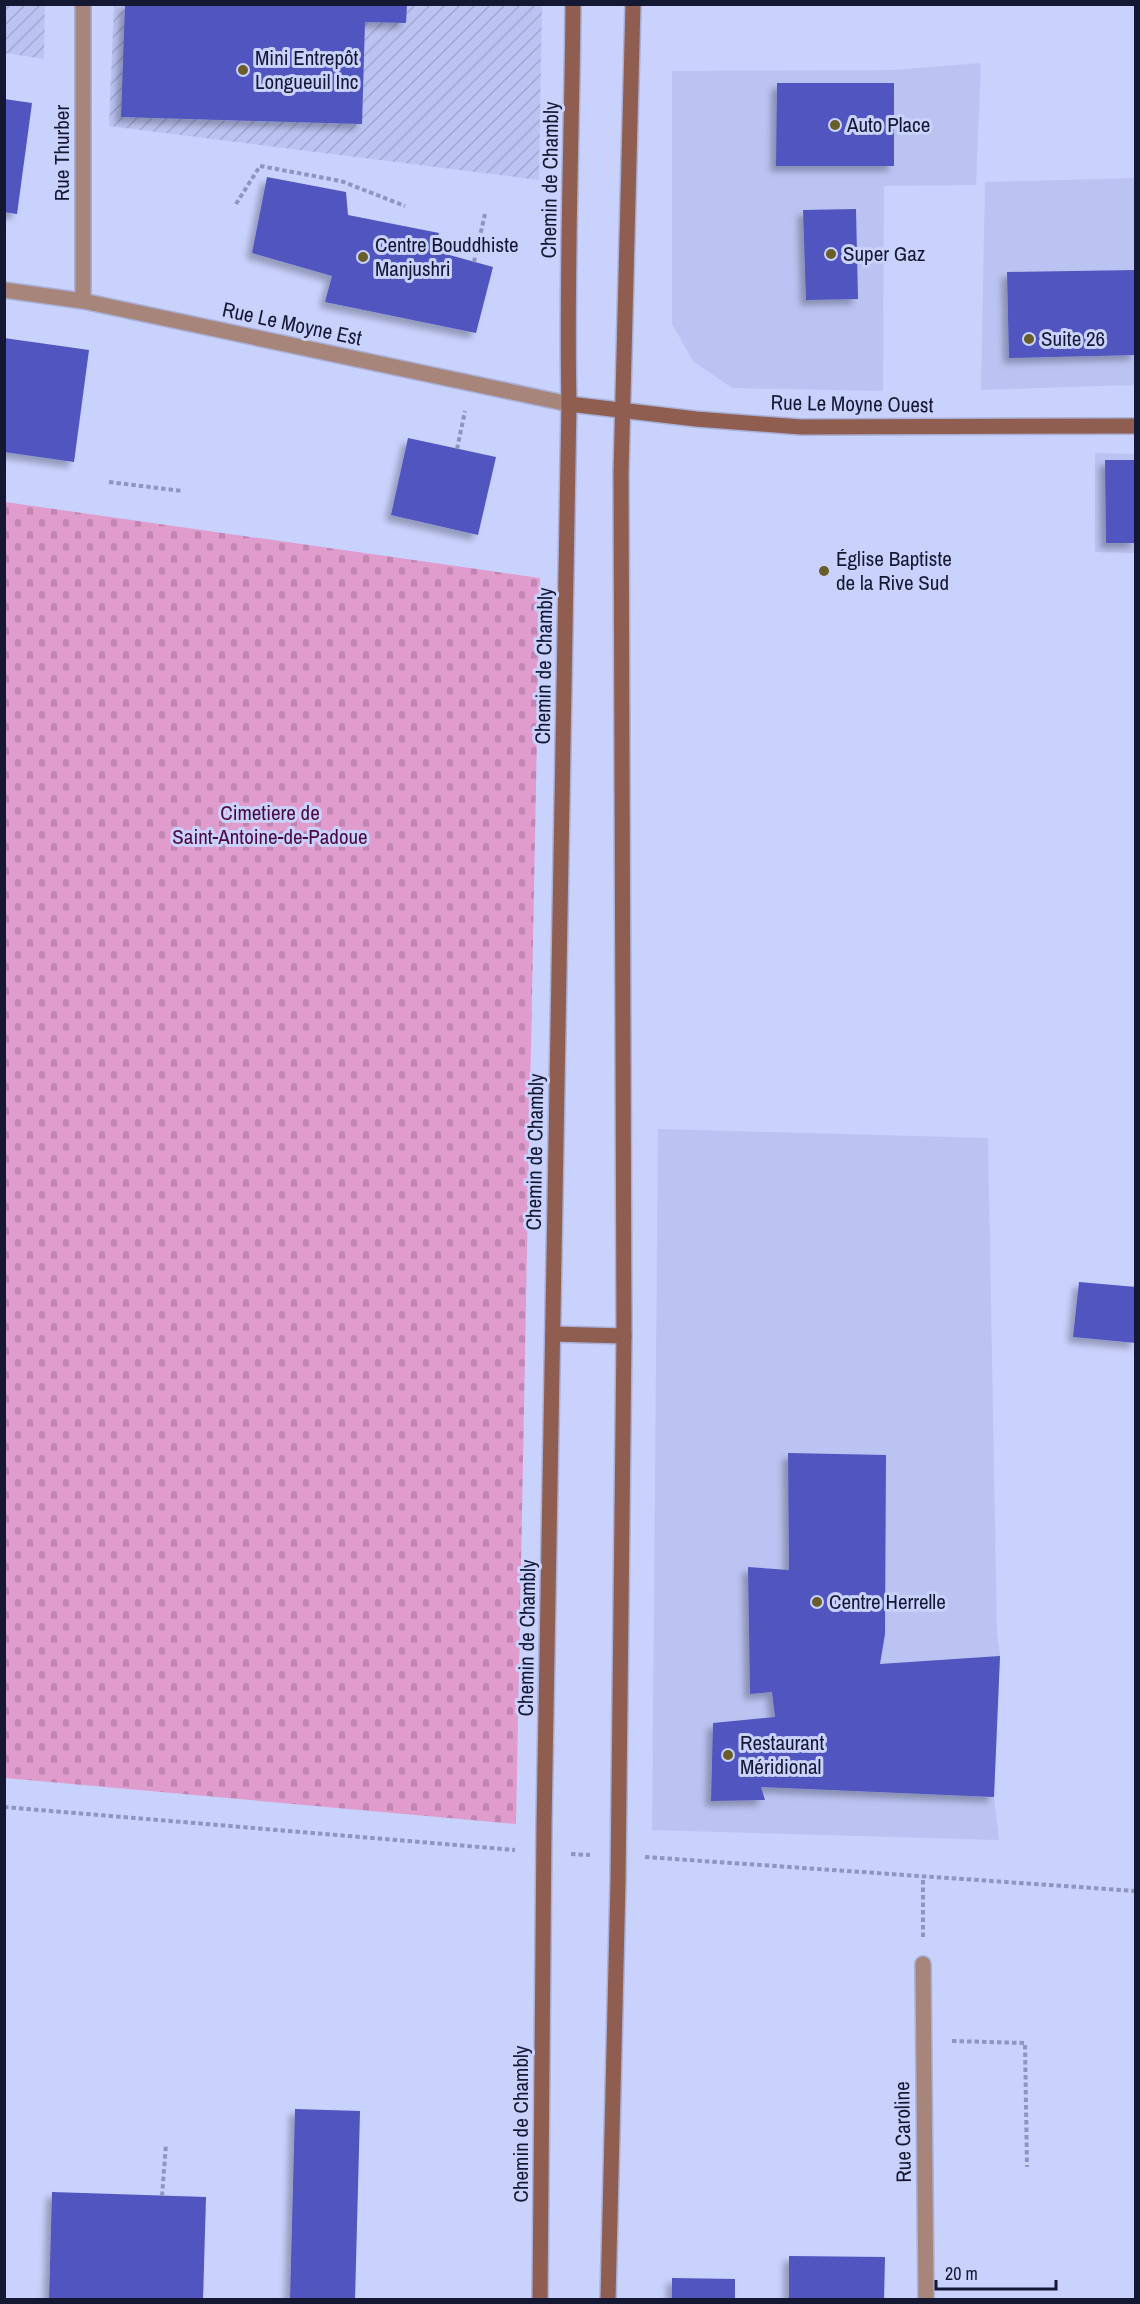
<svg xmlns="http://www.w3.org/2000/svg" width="1140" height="2304" viewBox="0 0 1140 2304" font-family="'Archivo Narrow',sans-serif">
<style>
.built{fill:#bbc3f2}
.industrial{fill:url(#industrial-furrows)}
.cemetery{fill:url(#cemetery-stones)}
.building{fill:#5155bf;filter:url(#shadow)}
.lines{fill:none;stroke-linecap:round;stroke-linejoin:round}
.street-casing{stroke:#a9b0d8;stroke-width:18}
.secondary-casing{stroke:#a9b0d8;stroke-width:18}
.path{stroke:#8f95bc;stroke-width:4;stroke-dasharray:4.5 3;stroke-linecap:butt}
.street{stroke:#a8857b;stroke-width:15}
.secondary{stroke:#905e50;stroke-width:15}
.poi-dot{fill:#695d2a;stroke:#c9d1fd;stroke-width:2}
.labels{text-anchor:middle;stroke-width:6;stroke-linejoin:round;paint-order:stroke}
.poi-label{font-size:21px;fill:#151832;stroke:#c9d1fd;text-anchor:start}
.street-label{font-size:21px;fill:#151832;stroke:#c9d1fd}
.park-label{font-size:21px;fill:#4c0940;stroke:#c9d1fd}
</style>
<defs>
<pattern id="industrial-furrows" width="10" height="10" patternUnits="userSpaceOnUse" patternTransform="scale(1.5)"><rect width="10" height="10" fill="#bbc3f2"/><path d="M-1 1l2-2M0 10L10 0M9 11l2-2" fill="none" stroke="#a0a7d0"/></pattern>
<pattern id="cemetery-stones" width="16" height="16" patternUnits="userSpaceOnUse" patternTransform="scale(1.5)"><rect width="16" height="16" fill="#e19cce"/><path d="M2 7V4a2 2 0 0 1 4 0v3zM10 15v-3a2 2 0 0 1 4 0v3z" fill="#c086b1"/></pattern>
<filter id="shadow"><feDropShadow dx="-5.5" dy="5.5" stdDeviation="3" flood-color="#0004"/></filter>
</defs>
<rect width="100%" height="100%" fill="#c9d1fd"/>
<!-- built -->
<g class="built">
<path d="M981,63L976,185L884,186L883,391L732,388L693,361L672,324V71L893,70Z"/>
<path d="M1135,178V385L981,390L985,182Z"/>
<path d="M1095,453L1135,454V553L1095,552Z"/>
<path d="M658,1129L988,1138L997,1632L1000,1656L994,1797L999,1840L652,1830Z"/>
</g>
<!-- industrial -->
<g class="industrial">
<path d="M4,5H45L44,59L5,53Z"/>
<path d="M114,5H542L539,180L109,126Z"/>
</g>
<!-- cemetery -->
<path class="cemetery" d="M5,502L540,578L516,1824L5,1778Z"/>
<!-- building -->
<g class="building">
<path d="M125,4H407L406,23L365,22L362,124L121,117Z"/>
<path d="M777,83H894V166H776Z"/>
<path d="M4,99L32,103L17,214L4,212Z"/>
<path d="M267,177L346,192L348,215L439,233L435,251L493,267L476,333L325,302L332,276L252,253Z"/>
<path d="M856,209L858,299L806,300L803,210Z"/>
<path d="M1136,270V355L1009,358L1007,272Z"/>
<path d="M4,338L89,350L74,462L4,452Z"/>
<path d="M408,438L496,457L478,535L391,515Z"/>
<path d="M1105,460H1136V543H1106Z"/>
<path d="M1079,1282L1136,1287V1343L1073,1337Z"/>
<path d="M788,1453L886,1455L885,1634L880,1664L1000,1656L994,1797L761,1787L765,1800L711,1801L713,1723L775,1717L772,1692L750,1694L748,1567L789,1570Z"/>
<path d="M295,2109L360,2111L355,2300H290Z"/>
<path d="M52,2192L206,2197L203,2300H49Z"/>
<path d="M789,2256L885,2257L884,2300H789Z"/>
<path d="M672,2278L735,2279V2300H672Z"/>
</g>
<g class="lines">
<defs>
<g id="street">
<path d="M4,290L83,301L569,404"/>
<path d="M83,301V4"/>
<path d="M923,1964L926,2300"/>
</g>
<g id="secondary">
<path d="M569,404L696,419L801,427L1136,426"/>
<path d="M553,1334L624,1336"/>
<path d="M540,2300L544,1825L569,404C566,271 572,138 573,4"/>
<path d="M608,2300L618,1882L624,1336L621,473L633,4"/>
</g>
</defs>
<!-- street casing -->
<use href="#street" class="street-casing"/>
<!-- secondary casing -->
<use href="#secondary" class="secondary-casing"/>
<!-- path -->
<g class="path">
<path d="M236,204L260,166L341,181L405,206"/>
<path d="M474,262L485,214"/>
<path d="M457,449L465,411"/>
<path d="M109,482L182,491"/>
<path d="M4,1807L515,1850"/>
<path d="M571,1854L590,1855"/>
<path d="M645,1857L1136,1891"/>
<path d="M923,1937V1877"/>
<path d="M952,2041L1025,2043L1027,2167"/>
<path d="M162,2196L166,2144"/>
</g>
<!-- street -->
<use href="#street" class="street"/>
<!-- secondary -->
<use href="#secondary" class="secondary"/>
</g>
<!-- markers -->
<g class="poi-dot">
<circle cx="243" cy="70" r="6"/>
<circle cx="835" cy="125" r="6"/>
<circle cx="831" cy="254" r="6"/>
<circle cx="363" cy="257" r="6"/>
<circle cx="1029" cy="339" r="6"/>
<circle cx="824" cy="571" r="6"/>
<circle cx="817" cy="1602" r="6"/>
<circle cx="728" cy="1755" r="6"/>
</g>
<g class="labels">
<!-- poi labels -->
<g class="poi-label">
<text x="255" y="65">Mini Entrepôt<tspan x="255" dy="24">Longueuil Inc</tspan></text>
<text x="847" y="132">Auto Place</text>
<text x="375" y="252">Centre Bouddhiste<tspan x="375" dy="24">Manjushri</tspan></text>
<text x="843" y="261">Super Gaz</text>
<text x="1041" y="346">Suite 26</text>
<text x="836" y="566">Église Baptiste<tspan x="836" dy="24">de la Rive Sud</tspan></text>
<text x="829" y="1609">Centre Herrelle</text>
<text x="740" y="1750">Restaurant<tspan x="740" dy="24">Méridional</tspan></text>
</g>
<!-- street labels -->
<g class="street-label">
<text transform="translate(62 153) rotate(-90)" y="7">Rue Thurber</text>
<text transform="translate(550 180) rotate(-89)" y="7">Chemin de Chambly</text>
<text transform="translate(292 324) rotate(12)" y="7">Rue Le Moyne Est</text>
<text transform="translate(852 404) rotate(1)" y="7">Rue Le Moyne Ouest</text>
<text transform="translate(544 666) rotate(-89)" y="7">Chemin de Chambly</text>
<text transform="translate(535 1152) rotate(-89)" y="7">Chemin de Chambly</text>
<text transform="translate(527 1638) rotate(-89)" y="7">Chemin de Chambly</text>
<text transform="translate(521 2124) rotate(-90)" y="7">Chemin de Chambly</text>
<text transform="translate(903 2132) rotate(-91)" y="7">Rue Caroline</text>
</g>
<!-- park labels -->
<g class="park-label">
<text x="270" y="820">Cimetiere de<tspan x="270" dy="24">Saint-Antoine-de-Padoue</tspan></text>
</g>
</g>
<!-- border -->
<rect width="1140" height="2304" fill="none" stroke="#151832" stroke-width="12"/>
<!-- scale -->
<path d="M936 2280v9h120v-9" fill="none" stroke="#151832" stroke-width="3"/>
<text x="945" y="2280" font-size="18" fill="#151832" stroke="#c9d1fd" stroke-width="4.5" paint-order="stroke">20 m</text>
</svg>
